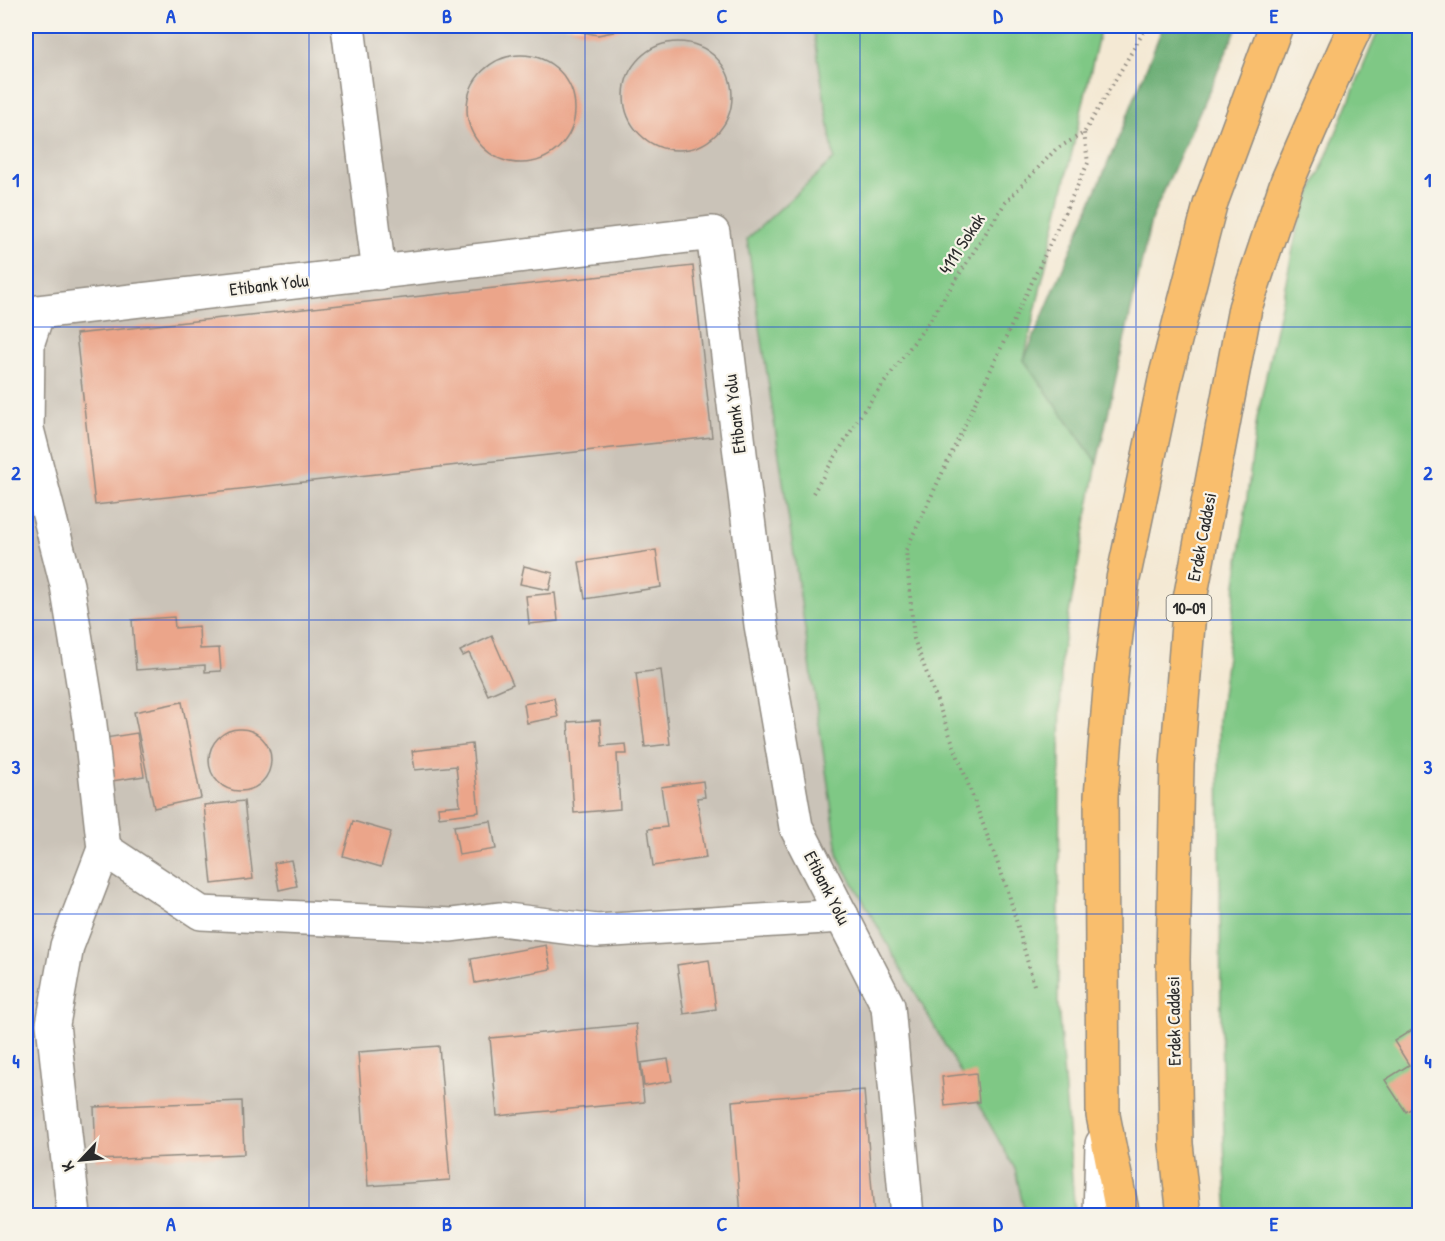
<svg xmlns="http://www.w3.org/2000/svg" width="1445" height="1241" viewBox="0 0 1445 1241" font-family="'Patrick Hand',sans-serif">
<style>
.industrial{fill:#cac3b8}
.green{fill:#7fc885;stroke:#557a58;stroke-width:1.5}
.forest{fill:#67ac72;stroke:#496c4e;stroke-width:1.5}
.building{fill:#eba58a}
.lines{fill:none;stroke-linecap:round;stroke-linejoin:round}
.minor-casing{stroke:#908a80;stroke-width:36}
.major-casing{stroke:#908a80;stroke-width:36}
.path{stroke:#908a80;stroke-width:4;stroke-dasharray:1.5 4.5;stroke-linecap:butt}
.minor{stroke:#fff;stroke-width:33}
.major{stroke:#f9be6d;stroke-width:33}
.grid{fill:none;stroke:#1d4ed8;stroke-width:1.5;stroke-opacity:0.55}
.labels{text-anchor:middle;stroke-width:4.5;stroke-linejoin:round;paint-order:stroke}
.shield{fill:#f7f3e8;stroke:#686764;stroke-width:1.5}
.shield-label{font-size:16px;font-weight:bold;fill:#2b2b2b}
.street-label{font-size:18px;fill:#2b2b2b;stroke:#f7f3e8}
.neatline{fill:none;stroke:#1d4ed8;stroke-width:2}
.grid-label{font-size:20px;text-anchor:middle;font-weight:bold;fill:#1d4ed8}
</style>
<rect width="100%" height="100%" fill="#f7f3e8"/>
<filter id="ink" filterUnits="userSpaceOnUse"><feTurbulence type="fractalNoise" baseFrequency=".0167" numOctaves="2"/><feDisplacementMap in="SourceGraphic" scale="12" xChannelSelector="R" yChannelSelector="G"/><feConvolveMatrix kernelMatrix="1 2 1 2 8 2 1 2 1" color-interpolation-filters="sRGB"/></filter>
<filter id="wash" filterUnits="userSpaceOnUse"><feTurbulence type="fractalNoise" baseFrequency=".008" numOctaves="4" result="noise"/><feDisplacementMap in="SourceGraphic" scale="24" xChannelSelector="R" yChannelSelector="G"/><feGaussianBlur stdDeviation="1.35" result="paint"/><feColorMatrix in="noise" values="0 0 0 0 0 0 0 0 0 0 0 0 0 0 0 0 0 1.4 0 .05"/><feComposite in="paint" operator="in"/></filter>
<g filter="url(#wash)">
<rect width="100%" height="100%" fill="#f4e9d4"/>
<!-- industrial -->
<path class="industrial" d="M26,26H813L834,159L747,239L1015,1169L1025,1215H26Z"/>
<!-- green -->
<g class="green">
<path d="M813,26H1101L1024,360L1097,463L1061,657L1058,1004L1075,1215H1025L1015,1169L839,858L747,239L834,159Z"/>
<path d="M1380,26H1419V1215L1228,1216L1225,1169L1221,1035L1219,719L1257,418L1298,225Z"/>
</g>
<!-- forest -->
<path class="forest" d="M1163,26H1238L1151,220L1097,463L1024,360L1121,132Z"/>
<g id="blocks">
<!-- building -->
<g class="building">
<path d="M568,26H625L613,32L598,35L582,32Z"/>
<circle cx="678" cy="96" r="54"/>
<circle cx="521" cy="109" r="54"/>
<path d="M693,266L712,437L95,505L76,334Z"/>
<path d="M656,550L661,587L585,599L579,562Z"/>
<path d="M524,566L553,573L549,590L520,584Z"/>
<path d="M555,593L558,621L529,624L526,596Z"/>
<path d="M174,617L175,628L199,626L200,649L219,648L221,671L205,672V665L136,670L132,620Z"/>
<path d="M492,636L513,684L488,695L469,653L463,656L460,651Z"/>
<path d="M661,670L670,744L645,747L636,673Z"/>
<path d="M554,698L558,717L527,723L524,704Z"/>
<path d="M182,702L201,798L154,808L134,712Z"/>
<path d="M600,720L602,746L626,744L627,754H617L620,809L574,813L568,722Z"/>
<circle cx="240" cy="760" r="31"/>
<path d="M137,733L144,776L99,783L92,740Z"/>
<path d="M472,744L479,812L439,817L438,807L460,805L456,766L415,770L412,751Z"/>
<path d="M703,781L705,797L697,798L706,858L653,866L648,829L667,827L661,787Z"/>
<path d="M244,801L253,879L212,884L204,805Z"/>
<path d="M353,821L391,832L381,867L343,856Z"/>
<path d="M491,821L496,849L459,855L454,826Z"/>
<path d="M291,860L297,886L279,890L274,863Z"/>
<path d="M546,945L551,969L475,983L471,959Z"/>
<path d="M709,960L716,1009L684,1014L677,965Z"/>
<path d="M636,1024L644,1102L497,1116L490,1038Z"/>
<path d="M1420,1025V1103L1406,1112L1385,1080L1409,1065L1394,1041Z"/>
<path d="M439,1046L450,1180L368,1186L358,1052Z"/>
<path d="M668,1059L672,1081L644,1086L641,1063Z"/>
<path d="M976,1073L979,1102L945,1106L942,1077Z"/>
<path d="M864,1090L874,1216H741L732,1101Z"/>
<path d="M242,1101L244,1154L96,1160L94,1107Z"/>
<path d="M657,1211L658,1216H629V1214Z"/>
</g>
</g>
</g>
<g filter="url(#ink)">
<use href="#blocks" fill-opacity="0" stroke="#908a80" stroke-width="1.5"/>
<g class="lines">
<defs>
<g id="minor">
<path d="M348,26L379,273"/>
<path d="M104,849L201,913L451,925L499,919L597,931L842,916"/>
<path d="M74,1216L53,1024L67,946L104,849L90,725L67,585L27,429L28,342L38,312L713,233L761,625L796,827L888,1006L907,1216"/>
<path d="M1100,1216L1102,1144"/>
</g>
<g id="major">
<path d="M1123,1216L1103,1115L1101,796L1112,666L1123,579L1166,375L1210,205L1276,26"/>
<path d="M1184,1216L1176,1144L1173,960L1177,764L1190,599L1245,308L1287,182L1345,49L1356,26"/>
</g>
</defs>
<!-- minor casing -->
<use href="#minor" class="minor-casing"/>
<!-- major casing -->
<use href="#major" class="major-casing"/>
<!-- path -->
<g class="path">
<path d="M813,493L862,413L928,323L1005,203L1056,149L1084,133L1147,26"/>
<path d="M1034,985L1008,891L914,639L906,550L1088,163L1084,133"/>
</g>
<!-- minor -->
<use href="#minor" class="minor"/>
<!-- major -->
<use href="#major" class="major"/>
</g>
</g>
<!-- grid -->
<path class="grid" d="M309,26V1216M585,26V1216M860,26V1216M1136,26V1216M26,327H1420M26,620H1420M26,914H1420"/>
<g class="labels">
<!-- shield labels -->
<rect class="shield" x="1166.5" y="595" width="45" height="26" rx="4.5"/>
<g class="shield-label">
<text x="1189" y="614">10-09</text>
</g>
<!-- street labels -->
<g class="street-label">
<text transform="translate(962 244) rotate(-57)" y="6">4111 Sokak</text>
<text transform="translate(269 285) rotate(-7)" y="6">Etibank Yolu</text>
<text transform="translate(735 414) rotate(-97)" y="6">Etibank Yolu</text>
<text transform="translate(1202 537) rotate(-79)" y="6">Erdek Caddesi</text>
<text transform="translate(827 888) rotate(63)" y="6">Etibank Yolu</text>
<text transform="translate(1174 1021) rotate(-91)" y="6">Erdek Caddesi</text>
</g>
</g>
<!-- margin -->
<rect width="1445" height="1241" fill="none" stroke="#f7f3e8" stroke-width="66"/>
<!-- north arrow -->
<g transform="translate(81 1160) rotate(244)" stroke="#f7f3e8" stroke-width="4.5" paint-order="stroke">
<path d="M0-4.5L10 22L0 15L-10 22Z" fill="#2b2b2b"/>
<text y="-9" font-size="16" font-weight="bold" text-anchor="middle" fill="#2b2b2b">K</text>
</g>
<rect x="33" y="33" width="1379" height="1175" class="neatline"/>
<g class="grid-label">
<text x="171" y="23">A</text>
<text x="447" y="23">B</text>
<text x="722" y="23">C</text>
<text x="998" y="23">D</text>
<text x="1274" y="23">E</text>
<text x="16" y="187">1</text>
<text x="1428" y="187">1</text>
<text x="16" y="480">2</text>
<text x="1428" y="480">2</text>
<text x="16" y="774">3</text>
<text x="1428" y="774">3</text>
<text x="16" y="1068">4</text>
<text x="1428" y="1068">4</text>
<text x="171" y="1231">A</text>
<text x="447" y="1231">B</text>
<text x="722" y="1231">C</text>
<text x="998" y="1231">D</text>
<text x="1274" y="1231">E</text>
</g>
</svg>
